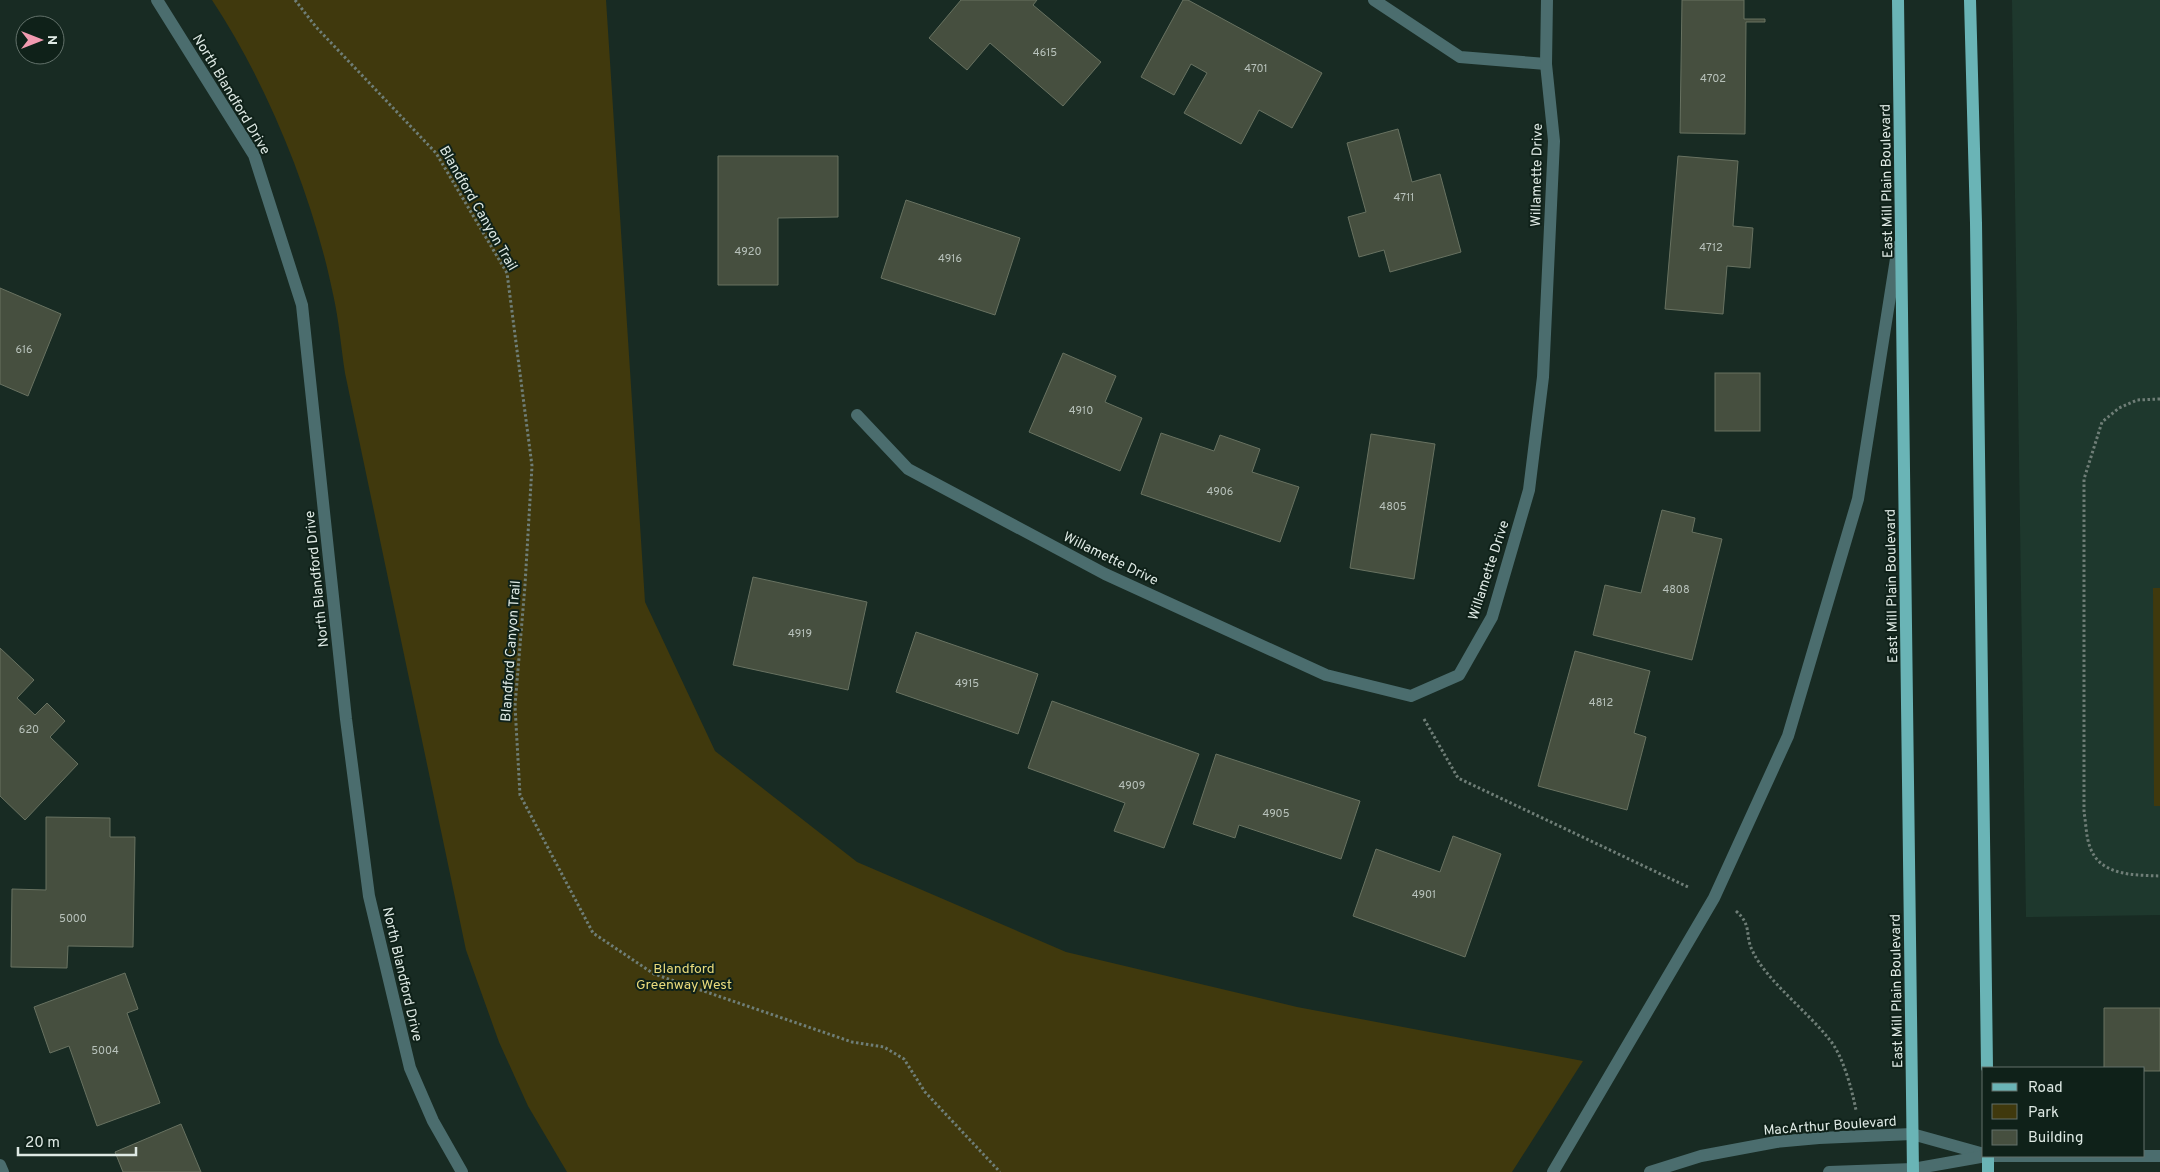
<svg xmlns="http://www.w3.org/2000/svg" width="2160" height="1172" viewBox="0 0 2160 1172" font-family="Overpass,sans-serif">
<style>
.built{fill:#1e382d}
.green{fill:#40390d}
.building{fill:#464f3f;stroke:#687261}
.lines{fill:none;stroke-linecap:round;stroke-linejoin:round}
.path{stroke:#6f7e77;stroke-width:3;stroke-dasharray:2.5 2.5;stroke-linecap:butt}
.minor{stroke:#4b6d6e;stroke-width:12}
.major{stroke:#6ab4b6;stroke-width:12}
.labels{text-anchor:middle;stroke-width:4;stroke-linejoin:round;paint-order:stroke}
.number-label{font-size:11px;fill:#b8c2bb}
.street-label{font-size:14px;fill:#dee9e4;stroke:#0f2119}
.park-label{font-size:14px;fill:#eadb7c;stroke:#0f2119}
</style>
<rect width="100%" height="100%" fill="#182b23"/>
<!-- built -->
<path class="built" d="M2012,0H2160V915L2026,917Z"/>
<!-- green -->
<g class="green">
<path d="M212,0H606L645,602L715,751L857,862L1066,952L1297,1007L1583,1061L1512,1172H567L528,1106L499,1042L466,950L345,373C341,347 339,320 333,294C313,196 267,83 212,0Z"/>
<path d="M2153,588H2160V806H2154Z"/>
</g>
<!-- building -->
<g class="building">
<path d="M961,0H1037L1033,5L1101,62L1063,106L990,43L967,70L929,38Z"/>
<path d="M1183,0H1188L1322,73L1292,128L1259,110L1241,144L1184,113L1207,73L1191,64L1174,95L1141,77Z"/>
<path d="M1682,0H1744V19H1765V22H1746L1745,134L1680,133Z"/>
<path d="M1398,129L1412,182L1440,174L1461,252L1390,272L1384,250L1359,257L1348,217L1366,212L1347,143Z"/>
<path d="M718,156H838V217L778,218V285H718Z"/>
<path d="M1678,156L1738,161L1733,226L1753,228L1750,268L1727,266L1723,314L1665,309Z"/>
<path d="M906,200L1020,238L995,315L881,278Z"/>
<path d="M0,288L61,314L28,396L0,384Z"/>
<path d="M1063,353L1116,376L1105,402L1142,418L1120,471L1029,432Z"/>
<rect x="1715" y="373" width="45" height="58"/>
<path d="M1161,433L1214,451L1220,435L1260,449L1252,472L1299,487L1280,542L1141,494Z"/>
<path d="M1371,434L1435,444L1414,579L1350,568Z"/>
<path d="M1662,510L1695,518L1692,532L1722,539L1692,660L1593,635L1605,585L1641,593Z"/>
<path d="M753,577L867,602L848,690L733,665Z"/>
<path d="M916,632L1038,674L1018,734L896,692Z"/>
<path d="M0,648L34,680L17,698L35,715L47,703L65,721L50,737L78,764L25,820L0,796Z"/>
<path d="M1575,651L1650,671L1634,733L1646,737L1627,810L1538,786Z"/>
<path d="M1052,701L1199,754L1164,848L1114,831L1125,803L1028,768Z"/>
<path d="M1216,754L1360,801L1341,859L1239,825L1235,838L1193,824Z"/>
<path d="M46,817L110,818V837H135L133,947L68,946L67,968L11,967L12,889L46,890Z"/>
<path d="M1453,836L1501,854L1465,957L1353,916L1376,849L1440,872Z"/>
<path d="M125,973L138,1009L127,1013L160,1103L97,1126L69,1046L50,1053L34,1007Z"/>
<path d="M2104,1008H2160V1071H2144V1068H2104Z"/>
<path d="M181,1124L201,1172H123L115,1152Z"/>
</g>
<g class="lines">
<!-- path -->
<g class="path">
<path d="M295,0L316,27L436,153L507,273L532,466L525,585L515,706L520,795L593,933L654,974L852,1042L884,1047L904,1059L925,1092L1000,1172"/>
<path d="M2160,399L2137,400L2119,408L2102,422L2084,479V812C2086,823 2086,837 2090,847C2100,876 2134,875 2160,876"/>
<path d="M1424,719L1458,778L1688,887"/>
<path d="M1736,911C1753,926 1744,935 1753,952C1767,981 1808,1012 1829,1039C1843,1055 1852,1090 1856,1110"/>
</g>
<!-- minor -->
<g class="minor">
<path d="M157,0L254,155L302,305L346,719L369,896L410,1068L433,1121L462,1172"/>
<path d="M1374,0L1460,57L1546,64"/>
<path d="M857,415L908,469L1105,574L1326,675L1411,696L1459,675L1492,617L1529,490L1543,377L1554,141L1546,64L1547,0"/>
<path d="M1989,1156H2160"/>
<path d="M0,1165L3,1172"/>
<path d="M1553,1172L1714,898L1788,736L1858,499L1898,246"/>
<path d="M1650,1172L1701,1156L1776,1142L1819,1138L1912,1134L1984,1154"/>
<path d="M1829,1172L1913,1169L1986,1156"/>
</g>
<!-- major -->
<g class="major">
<path d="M1898,0L1913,1172"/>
<path d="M1970,0L1976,223L1987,1068"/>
<path d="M1988,1156V1172"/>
</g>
</g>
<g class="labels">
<!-- number labels -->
<g class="number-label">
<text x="1045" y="56">4615</text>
<text x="1256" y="72">4701</text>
<text x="1713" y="82">4702</text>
<text x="1404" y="201">4711</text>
<text x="1711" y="251">4712</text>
<text x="748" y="255">4920</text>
<text x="950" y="262">4916</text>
<text x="24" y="353">616</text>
<text x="1081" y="414">4910</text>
<text x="1220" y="495">4906</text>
<text x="1393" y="510">4805</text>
<text x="1676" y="593">4808</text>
<text x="800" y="637">4919</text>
<text x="967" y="687">4915</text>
<text x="1601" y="706">4812</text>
<text x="29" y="733">620</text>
<text x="1132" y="789">4909</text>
<text x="1276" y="817">4905</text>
<text x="1424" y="898">4901</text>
<text x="73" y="922">5000</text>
<text x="105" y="1054">5004</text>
</g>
<!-- street labels -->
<g class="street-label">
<text transform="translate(232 94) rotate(59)" y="5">North Blandford Drive</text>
<text transform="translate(1536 175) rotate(-89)" y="5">Willamette Drive</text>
<text transform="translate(1886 181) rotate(-91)" y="5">East Mill Plain Boulevard</text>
<text transform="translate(479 208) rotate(60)" y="5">Blandford Canyon Trail</text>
<text transform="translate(1111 558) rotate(26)" y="5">Willamette Drive</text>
<text transform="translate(1488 570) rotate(-72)" y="5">Willamette Drive</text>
<text transform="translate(316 579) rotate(-96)" y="5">North Blandford Drive</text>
<text transform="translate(1891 586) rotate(-91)" y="5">East Mill Plain Boulevard</text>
<text transform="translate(510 651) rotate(-86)" y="5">Blandford Canyon Trail</text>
<text transform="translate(403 974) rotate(77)" y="5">North Blandford Drive</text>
<text transform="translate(1896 991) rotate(-91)" y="5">East Mill Plain Boulevard</text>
<text transform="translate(1830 1125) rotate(-4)" y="5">MacArthur Boulevard</text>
</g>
<!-- park labels -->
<g class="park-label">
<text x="684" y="973">Blandford<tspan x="684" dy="16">Greenway West</tspan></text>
</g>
</g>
<!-- legend -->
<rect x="1982" y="1067" width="162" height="90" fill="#0f2119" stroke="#62716a"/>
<rect x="1992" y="1083" width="25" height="8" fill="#6ab4b6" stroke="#62716a"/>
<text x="2028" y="1092" font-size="15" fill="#dee9e4">Road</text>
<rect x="1992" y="1104" width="25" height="15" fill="#40390d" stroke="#62716a"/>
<text x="2028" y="1117" font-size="15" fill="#dee9e4">Park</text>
<rect x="1992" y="1130" width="25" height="15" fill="#464f3f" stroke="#62716a"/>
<text x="2028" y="1142" font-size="15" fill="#dee9e4">Building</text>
<!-- north arrow -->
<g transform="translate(40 40) rotate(90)"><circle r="24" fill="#0f2119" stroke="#62716a"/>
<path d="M0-4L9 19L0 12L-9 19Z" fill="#f19ab0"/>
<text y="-8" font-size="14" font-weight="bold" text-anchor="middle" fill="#dee9e4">N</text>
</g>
<!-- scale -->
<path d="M18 1147v8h118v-8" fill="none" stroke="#dee9e4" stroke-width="2.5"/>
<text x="25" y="1147" font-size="15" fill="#dee9e4" stroke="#0f2119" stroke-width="4" paint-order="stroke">20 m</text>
</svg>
